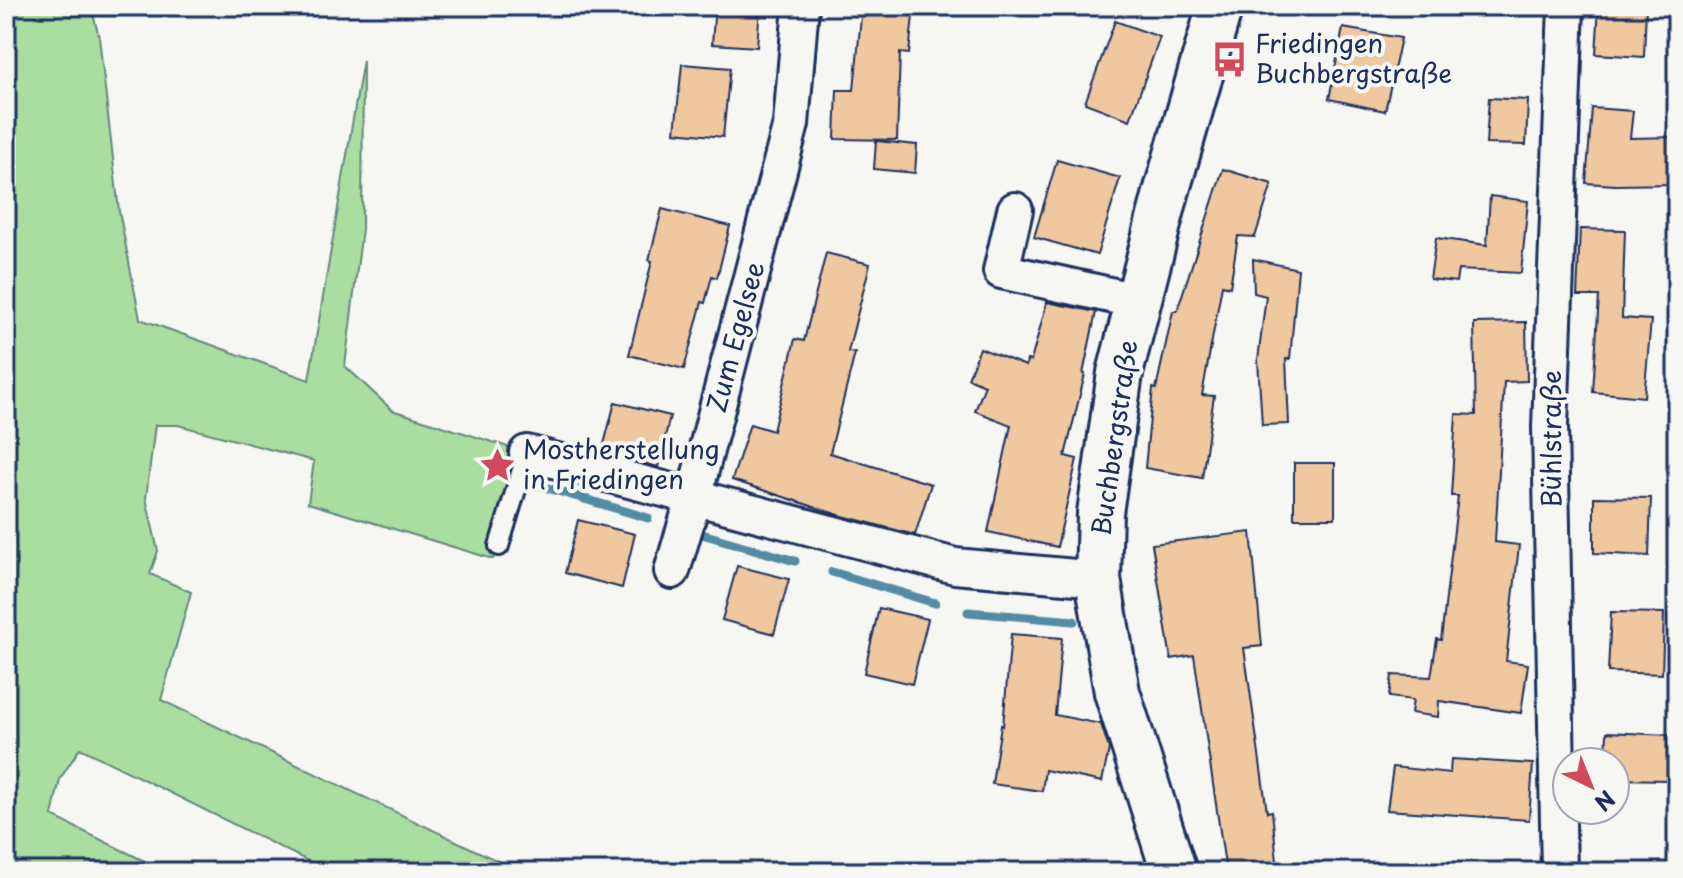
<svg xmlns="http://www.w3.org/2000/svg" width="1683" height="878" viewBox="0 0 1683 878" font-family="'Playpen Sans',sans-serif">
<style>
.green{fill:#aadea0;stroke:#62867f;stroke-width:2}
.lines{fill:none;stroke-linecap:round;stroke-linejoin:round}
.stream{stroke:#528aa4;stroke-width:9}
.building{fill:#efc89f;stroke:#1b2f5e;stroke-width:2}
.service-casing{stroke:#1b2f5e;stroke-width:24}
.minor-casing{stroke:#1b2f5e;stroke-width:40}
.secondary-casing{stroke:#1b2f5e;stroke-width:50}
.service{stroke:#f6f6f2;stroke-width:18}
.minor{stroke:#f6f6f2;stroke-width:34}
.secondary{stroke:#f6f6f2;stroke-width:44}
.labels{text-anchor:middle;stroke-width:8;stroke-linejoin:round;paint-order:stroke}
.poi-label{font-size:26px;fill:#1b2f5e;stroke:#f6f6f2;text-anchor:start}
.street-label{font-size:26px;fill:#1b2f5e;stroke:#f6f6f2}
</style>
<rect width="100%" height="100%" fill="#f6f6f2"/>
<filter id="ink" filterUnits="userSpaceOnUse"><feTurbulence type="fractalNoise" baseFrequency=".0125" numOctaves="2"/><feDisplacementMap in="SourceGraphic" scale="16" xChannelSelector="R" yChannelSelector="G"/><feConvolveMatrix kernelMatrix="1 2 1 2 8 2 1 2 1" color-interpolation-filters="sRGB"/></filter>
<g filter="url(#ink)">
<!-- green -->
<path class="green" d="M6,6H91L99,37L119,211L140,319L309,380L363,60L362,229L345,366L392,410L527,453L499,546L493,559L308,503L314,461L178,425H155L146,498L158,551L150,574L191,592L161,700L521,872H330L80,748L60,779L52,816L167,872H6Z"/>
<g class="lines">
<!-- stream -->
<g class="stream">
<path d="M538,485L648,518"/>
<path d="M702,534L795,561"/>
<path d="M832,572L935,603"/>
<path d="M968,612L1074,621"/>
</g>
</g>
<!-- building -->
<g class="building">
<path d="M715,6H760L757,47L712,44Z"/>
<path d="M862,6H914L909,54L900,53L897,140L835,139L837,90H854Z"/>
<path d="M1599,6H1646L1644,57L1596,54Z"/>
<path d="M1115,21L1160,37L1130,120L1085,103Z"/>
<path d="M1343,28L1401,38L1385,111L1329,99Z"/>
<path d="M682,64L730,68L723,137L675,132Z"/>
<path d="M1489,98L1528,100L1526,145L1486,144Z"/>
<path d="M1592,108L1633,111L1630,138L1677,137V184L1615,185L1586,183Z"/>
<path d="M876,141L917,145L915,173L874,169Z"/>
<path d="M1057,160L1120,178L1097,255L1034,237Z"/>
<path d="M1223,169L1272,184L1255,237L1238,236L1230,287L1222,285L1202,395L1214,396L1202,478L1145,468L1153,388L1156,389L1173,311H1177Z"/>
<path d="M1490,196L1528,201L1521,273L1458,270L1456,282L1430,279L1436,238L1487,245Z"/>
<path d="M662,209L730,226L717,278L712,276L705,303L702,302L684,369L629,355L652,261L649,260Z"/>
<path d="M1580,229L1625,230L1622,318L1651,320L1644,397L1593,392L1599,296H1577Z"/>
<path d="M826,253L870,264L848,352L855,353L830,453L931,484L915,535L839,515L732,480L750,424L773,431L795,339L804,341Z"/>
<path d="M1253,259L1298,269L1290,359H1286L1289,424L1262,425L1258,360L1266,296L1254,293Z"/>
<path d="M1047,302L1096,312L1083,374H1085L1065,456L1077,459L1057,547L988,532L1011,425L975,411L985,385L968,378L980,348L1026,366L1027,360L1031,361Z"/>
<path d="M1526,322L1527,381L1504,382L1495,542L1519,545L1506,661L1528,664L1521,713L1439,701L1438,717L1411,713L1413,700L1389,697L1392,675L1431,677L1437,639L1441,640L1458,496H1451L1456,414L1476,415L1474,323Z"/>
<path d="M615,402L670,416L658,467L602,452Z"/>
<rect x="1294" y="463" width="41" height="55"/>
<path d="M1594,497L1651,498L1649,556L1594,553Z"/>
<path d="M578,520L635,534L622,588L565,573Z"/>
<path d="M1251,532L1262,646L1244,648L1267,812L1272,811L1278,872H1226L1194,655L1171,659L1152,544Z"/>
<path d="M737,566L789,579L774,634L722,620Z"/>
<path d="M879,608L928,619L912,684L864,673Z"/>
<path d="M1611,612L1664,613L1662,674L1608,672Z"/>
<path d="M1011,634L1062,638L1055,715L1101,724L1109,749L1102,782L1045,770L1042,791L992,784L1001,725L1003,726Z"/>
<path d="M1607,732L1668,735L1667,780L1615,779V762H1606Z"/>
<path d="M1451,759L1533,764L1529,820L1387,810L1393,767L1450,773Z"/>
</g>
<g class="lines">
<defs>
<path id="service" d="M499,546L527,453"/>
<g id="minor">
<path d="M1015,210L1001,271L1137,301"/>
<path d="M527,453L955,566L1098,579"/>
<path d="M672,571L694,497L791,124L801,6"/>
<path d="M1559,872L1550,427L1566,6"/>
</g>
<path id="secondary" d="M1174,872L1117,692L1098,579L1100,513L1120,373L1166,193L1220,6"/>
</defs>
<!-- service casing -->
<use href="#service" class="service-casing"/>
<!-- minor casing -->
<use href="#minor" class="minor-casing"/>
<!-- secondary casing -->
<use href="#secondary" class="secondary-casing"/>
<!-- service -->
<use href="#service" class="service"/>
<!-- minor -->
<use href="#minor" class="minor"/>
<!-- secondary -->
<use href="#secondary" class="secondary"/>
</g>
</g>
<!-- icons -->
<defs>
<symbol id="bus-bare" viewBox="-9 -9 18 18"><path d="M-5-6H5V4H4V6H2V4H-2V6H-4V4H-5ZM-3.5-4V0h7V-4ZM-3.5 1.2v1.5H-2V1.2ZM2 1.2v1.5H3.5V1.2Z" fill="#d1495b" stroke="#f6f6f2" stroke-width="2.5" paint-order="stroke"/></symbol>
<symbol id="sight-bare" viewBox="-9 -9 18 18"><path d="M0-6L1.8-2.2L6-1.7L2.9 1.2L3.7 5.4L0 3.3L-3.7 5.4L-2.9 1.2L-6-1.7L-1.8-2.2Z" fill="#d1495b" stroke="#f6f6f2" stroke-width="2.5" paint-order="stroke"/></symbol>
</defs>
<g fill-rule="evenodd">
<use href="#bus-bare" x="1204" y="34" width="51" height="51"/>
<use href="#sight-bare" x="472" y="440" width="51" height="51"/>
</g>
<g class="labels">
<!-- poi labels -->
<g class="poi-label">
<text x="1255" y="53">Friedingen<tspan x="1255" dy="30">Buchbergstraße</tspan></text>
<text x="523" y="459">Mostherstellung<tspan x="523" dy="30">in Friedingen</tspan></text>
</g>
<!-- street labels -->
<g class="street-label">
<text transform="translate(736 337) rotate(-75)" y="9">Zum Egelsee</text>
<text transform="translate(1115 438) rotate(-82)" y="9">Buchbergstraße</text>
<text transform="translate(1552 439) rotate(-90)" y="9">Bühlstraße</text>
</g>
</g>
<!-- margin -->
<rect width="1683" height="878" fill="none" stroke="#f6f6f2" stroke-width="32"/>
<rect x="16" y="16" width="1651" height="846" fill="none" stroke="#1b2f5e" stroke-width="3" filter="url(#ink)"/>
<!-- north arrow -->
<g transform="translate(1591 786) rotate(137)"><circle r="38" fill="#f6f6f2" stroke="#9ea6b7" stroke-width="2"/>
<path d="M0-6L14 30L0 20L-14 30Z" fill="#d1495b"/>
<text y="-12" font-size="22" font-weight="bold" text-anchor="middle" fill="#1b2f5e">N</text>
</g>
</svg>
